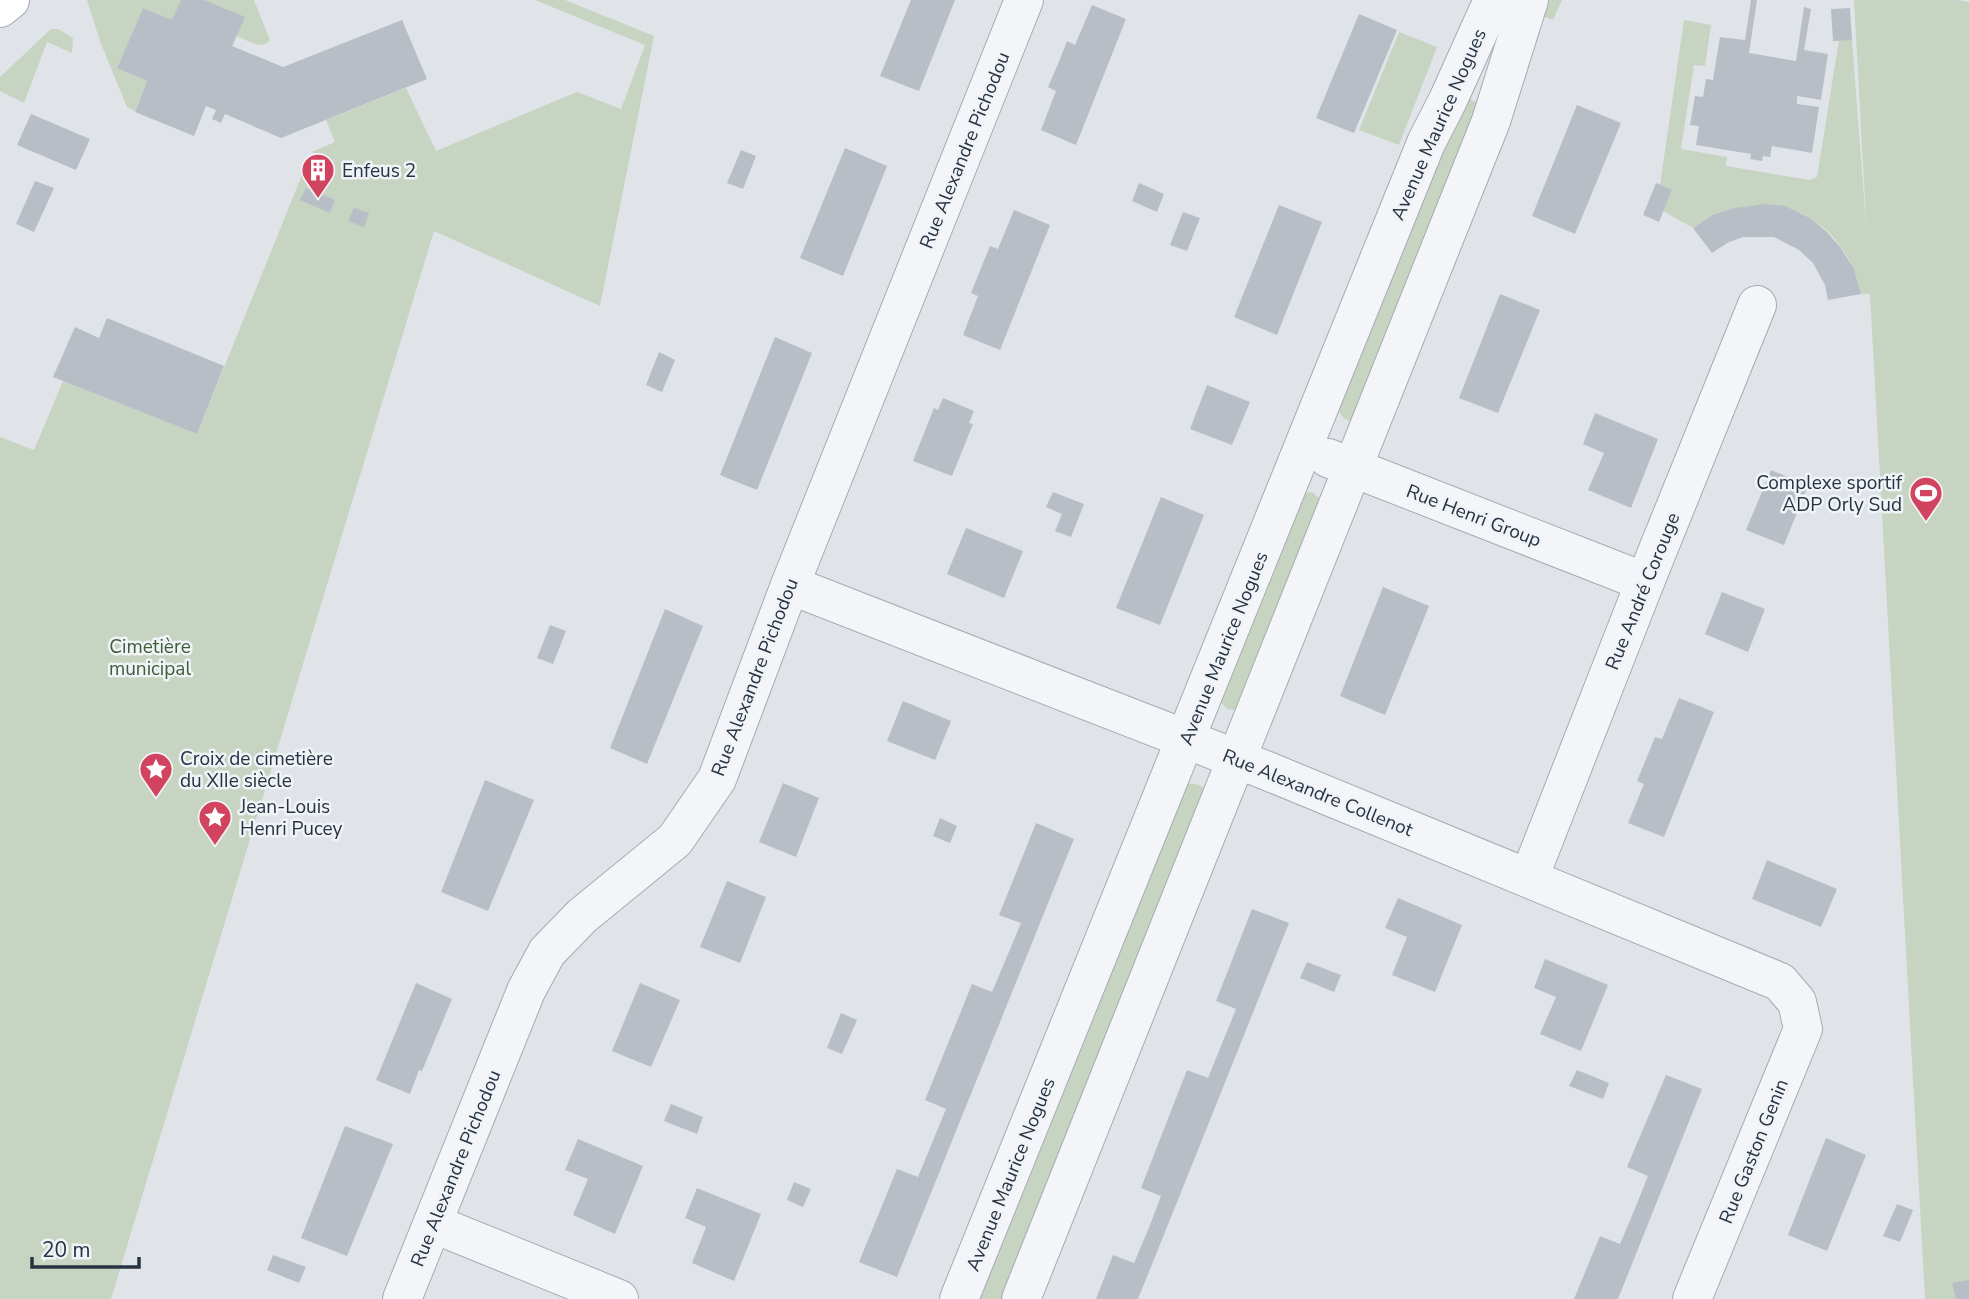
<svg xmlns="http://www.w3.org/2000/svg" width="1969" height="1299" viewBox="0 0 1969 1299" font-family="'Nunito Sans',sans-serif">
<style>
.green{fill:#c7d4c1}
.building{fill:#b7bec6}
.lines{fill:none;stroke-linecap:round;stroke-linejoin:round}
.minor-casing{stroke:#a5abb3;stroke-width:40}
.major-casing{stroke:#9fa9b5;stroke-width:40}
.minor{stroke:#f3f5f8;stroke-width:38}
.major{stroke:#fff;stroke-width:38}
.labels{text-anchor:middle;stroke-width:5;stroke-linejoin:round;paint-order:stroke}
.street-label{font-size:19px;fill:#283341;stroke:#f0f3f7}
.poi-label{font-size:19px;fill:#283341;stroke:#f0f3f7;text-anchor:start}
.park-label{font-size:19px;fill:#3f5d36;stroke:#f0f3f7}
</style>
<rect width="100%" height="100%" fill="#e0e4e9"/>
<!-- green -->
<g class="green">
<path d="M87,0H254L270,40C262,51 247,40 237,36L232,46L143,8L117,68L147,81L135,111L127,107L101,44Z"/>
<path d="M535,0H565L654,36L600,306L434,231L111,1299H0V437L34,450L63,381L197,434L302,175L326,184L334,163L312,152L335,142L326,120L406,88L436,151L577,92L621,109L645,45Z"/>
<path d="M1543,0H1562L1553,20L1543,16Z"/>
<path d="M1854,0H1957L1969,2V1299H1925L1870,294H1861C1858,286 1857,276 1853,268C1822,200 1752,188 1693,228L1663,211L1672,190L1660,185L1684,20L1711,25L1705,66L1694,65L1681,149L1727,157L1726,166L1810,180L1817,177L1839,40H1852L1867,237Z"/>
<path d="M51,29H58L73,38L72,53L47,42L24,103L0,91V77Z"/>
<path d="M1399,32L1437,47L1399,145L1359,130Z"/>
<path d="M1465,99H1470L1479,104L1351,421C1341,419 1339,412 1337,403Z"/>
<path d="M1312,492L1323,501L1236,710L1228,709L1220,702L1305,493Z"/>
<path d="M1187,784C1197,782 1203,785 1207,794L1007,1299H973Z"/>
</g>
<!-- building -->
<g class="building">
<path d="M181,0H204L245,17L232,46L283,67L402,20L427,79L281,138L225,114L221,123L212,119L216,110L206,106L194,136L135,112L147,81L117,68L143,8L172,20Z"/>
<path d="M911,0H955L919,91L880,76Z"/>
<path d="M1751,0H1757L1749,53L1796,61L1804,7L1811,9L1804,50L1828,54L1821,100L1797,96V104L1819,107L1812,153L1772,146L1770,157L1763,156L1762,161L1750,159L1751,154L1696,145L1699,126L1690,125L1695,96L1703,97L1706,79L1713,80L1720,37L1745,40Z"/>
<path d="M1092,5L1126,19L1076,145L1041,130L1056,91L1048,87L1058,64L1067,41L1075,45Z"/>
<path d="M1850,8L1852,40L1833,41L1831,9Z"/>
<path d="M1359,14L1397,30L1354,133L1316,118Z"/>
<path d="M1577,105L1621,123L1575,234L1532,216Z"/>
<path d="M31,114L90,139L76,170L17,145Z"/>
<path d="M845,148L887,166L843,276L800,258Z"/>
<path d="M741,150L756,156L743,189L727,183Z"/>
<path d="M35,181L54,188L34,232L16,224Z"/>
<path d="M1139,183L1164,194L1157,212L1132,201Z"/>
<path d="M1656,183L1672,190L1659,222L1643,215Z"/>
<path d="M306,188L335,200L330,213L300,200Z"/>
<path d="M1766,204L1785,206L1810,218L1826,231L1841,248L1854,269L1861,294L1828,300L1825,285L1813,263L1799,250L1774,237H1743L1727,243L1712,253L1693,228L1713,215L1734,208Z"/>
<path d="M1279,205L1322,222L1277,335L1234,317Z"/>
<path d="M354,208L369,213L364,227L348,221Z"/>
<path d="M1014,210L1050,225L1000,350L963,335L978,296L971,293L981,268L990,246L998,249Z"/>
<path d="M1183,212L1200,218L1187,251L1170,245Z"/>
<path d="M1500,294L1540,310L1498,413L1459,398Z"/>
<path d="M107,318L224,366L197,434L53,377L75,327L99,338Z"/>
<path d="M775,337L812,353L757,490L720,475Z"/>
<path d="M659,352L675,360L662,392L646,385Z"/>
<path d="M1207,385L1250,402L1232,445L1190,429Z"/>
<path d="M943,398L974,411L969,423L973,424L952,476L913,461L934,408L938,410Z"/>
<path d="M1595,413L1658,439L1631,508L1588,490L1604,453L1583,444Z"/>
<path d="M1771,470L1808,485L1784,545L1746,530Z"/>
<path d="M1053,492L1084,504L1071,537L1055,531L1062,514L1046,507Z"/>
<path d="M1161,497L1204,515L1160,625L1116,608Z"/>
<path d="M966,528L1023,551L1004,598L947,574Z"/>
<path d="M1383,587L1429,606L1385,715L1340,696Z"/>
<path d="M1722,592L1765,609L1748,652L1705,634Z"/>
<path d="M665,609L703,626L647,764L610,748Z"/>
<path d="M550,625L566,631L553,664L537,658Z"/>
<path d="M1679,698L1714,712L1664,837L1628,823L1644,784L1637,781L1655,737L1662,739Z"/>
<path d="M903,701L951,721L935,760L887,741Z"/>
<path d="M485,780L534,800L488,911L441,892Z"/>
<path d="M783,783L819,798L796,857L759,842Z"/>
<path d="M940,818L957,826L950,843L933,836Z"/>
<path d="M1036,823L1074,839L897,1277L859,1262L897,1169L918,1177L946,1109L925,1100L972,984L992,992L1021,923L999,915Z"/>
<path d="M1767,860L1837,889L1821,927L1752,899Z"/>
<path d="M727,881L766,897L740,963L700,947Z"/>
<path d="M1398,898L1462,925L1435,992L1392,975L1407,937L1385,928Z"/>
<path d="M1252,909L1289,923L1163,1237L1138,1299H1096L1113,1255L1134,1263L1148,1230L1161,1196L1141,1188L1187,1070L1208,1078L1236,1009L1216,1001Z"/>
<path d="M1545,959L1608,985L1581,1051L1540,1034L1556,997L1534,988Z"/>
<path d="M1307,962L1341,975L1334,992L1300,978Z"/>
<path d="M416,983L452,999L422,1071L419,1070L410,1094L376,1080Z"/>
<path d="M640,983L680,1000L651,1067L612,1051Z"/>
<path d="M841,1013L857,1020L842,1054L827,1048Z"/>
<path d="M1577,1070L1609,1083L1603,1099L1569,1086Z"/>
<path d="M1666,1075L1702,1089L1618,1299H1574L1600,1236L1620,1244L1634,1211L1648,1176L1627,1167Z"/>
<path d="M671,1104L703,1117L697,1134L664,1121Z"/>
<path d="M345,1126L393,1144L347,1256L301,1238Z"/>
<path d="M1826,1138L1866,1155L1827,1251L1788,1235Z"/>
<path d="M578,1139L643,1166L615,1234L573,1215L588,1179L565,1170Z"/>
<path d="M794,1182L811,1189L803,1207L787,1200Z"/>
<path d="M697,1188L761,1214L734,1281L692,1263L706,1227L685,1218Z"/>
<path d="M1897,1204L1913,1210L1900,1242L1883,1236Z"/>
<path d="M273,1255L306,1267L299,1283L267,1270Z"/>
<path d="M1969,1280V1299H1956L1952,1283Z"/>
</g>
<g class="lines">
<defs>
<g id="minor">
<path d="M1328,458L1645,582"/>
<path d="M790,585L1265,770L1780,982L1797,1002L1803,1029L1692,1299"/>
<path d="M1529,878L1645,582L1757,305"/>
<path d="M434,1224L619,1299"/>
<path d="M402,1299L526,991L547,952L582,916L675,840L717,779L790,585L1024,0"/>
<path d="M959,1299L1426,143L1448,100L1493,0"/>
<path d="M1021,1299L1491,121L1529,0"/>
</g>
<path id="major" d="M0,8L10,0"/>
</defs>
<!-- minor casing -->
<use href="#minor" class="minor-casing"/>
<!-- major casing -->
<use href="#major" class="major-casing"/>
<!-- minor -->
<use href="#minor" class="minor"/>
<!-- major -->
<use href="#major" class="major"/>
</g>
<!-- icons -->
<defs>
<symbol id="building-pin" viewBox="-11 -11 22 30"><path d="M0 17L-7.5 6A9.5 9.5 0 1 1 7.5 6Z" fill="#d1435f" stroke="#f0f3f7"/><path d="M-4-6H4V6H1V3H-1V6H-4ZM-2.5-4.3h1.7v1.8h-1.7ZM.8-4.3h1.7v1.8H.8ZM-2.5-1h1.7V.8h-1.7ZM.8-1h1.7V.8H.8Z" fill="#fff"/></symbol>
<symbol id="stadium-pin" viewBox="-11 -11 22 30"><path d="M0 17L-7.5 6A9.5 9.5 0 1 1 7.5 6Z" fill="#d1435f" stroke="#f0f3f7"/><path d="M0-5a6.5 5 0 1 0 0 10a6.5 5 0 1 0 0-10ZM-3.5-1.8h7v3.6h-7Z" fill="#fff"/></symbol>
<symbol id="sight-pin" viewBox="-11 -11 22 30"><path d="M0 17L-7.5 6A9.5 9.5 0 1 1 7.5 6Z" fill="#d1435f" stroke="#f0f3f7"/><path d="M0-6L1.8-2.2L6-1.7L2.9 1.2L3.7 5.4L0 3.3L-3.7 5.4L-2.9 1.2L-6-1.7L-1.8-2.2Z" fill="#fff"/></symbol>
</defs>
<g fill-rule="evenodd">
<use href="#building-pin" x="299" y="151" width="38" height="52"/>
<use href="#stadium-pin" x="1907" y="474" width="38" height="52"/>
<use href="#sight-pin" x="137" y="750" width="38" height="52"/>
<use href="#sight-pin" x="196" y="798" width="38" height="52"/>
</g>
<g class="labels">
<!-- street labels -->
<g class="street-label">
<text transform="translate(1438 124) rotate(-66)" y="7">Avenue Maurice Nogues</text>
<text transform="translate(964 150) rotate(-68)" y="7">Rue Alexandre Pichodou</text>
<text transform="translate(1474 515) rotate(21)" y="7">Rue Henri Group</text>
<text transform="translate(1642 591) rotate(-68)" y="7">Rue André Corouge</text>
<text transform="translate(1223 648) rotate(-68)" y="7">Avenue Maurice Nogues</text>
<text transform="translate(754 677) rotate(-69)" y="7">Rue Alexandre Pichodou</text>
<text transform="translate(1318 792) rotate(22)" y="7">Rue Alexandre Collenot</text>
<text transform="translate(1753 1151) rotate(-68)" y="7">Rue Gaston Genin</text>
<text transform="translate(455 1168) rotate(-68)" y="7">Rue Alexandre Pichodou</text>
<text transform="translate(1010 1174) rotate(-68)" y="7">Avenue Maurice Nogues</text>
</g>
<!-- poi labels -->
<g class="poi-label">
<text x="342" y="177">Enfeus 2</text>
<text x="1902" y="489" text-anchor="end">Complexe sportif<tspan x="1902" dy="22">ADP Orly Sud</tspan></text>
<text x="180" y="765">Croix de cimetière<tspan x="180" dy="22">du XIIe siècle</tspan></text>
<text x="240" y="813">Jean-Louis<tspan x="240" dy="22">Henri Pucey</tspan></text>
</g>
<!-- park labels -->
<g class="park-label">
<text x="150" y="653">Cimetière<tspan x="150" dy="22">municipal</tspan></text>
</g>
</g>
<!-- scale -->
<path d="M32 1257v10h107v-10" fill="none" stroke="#283341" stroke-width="3.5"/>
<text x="42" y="1257" font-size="21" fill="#283341" stroke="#f0f3f7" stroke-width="5" paint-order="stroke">20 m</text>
</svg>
